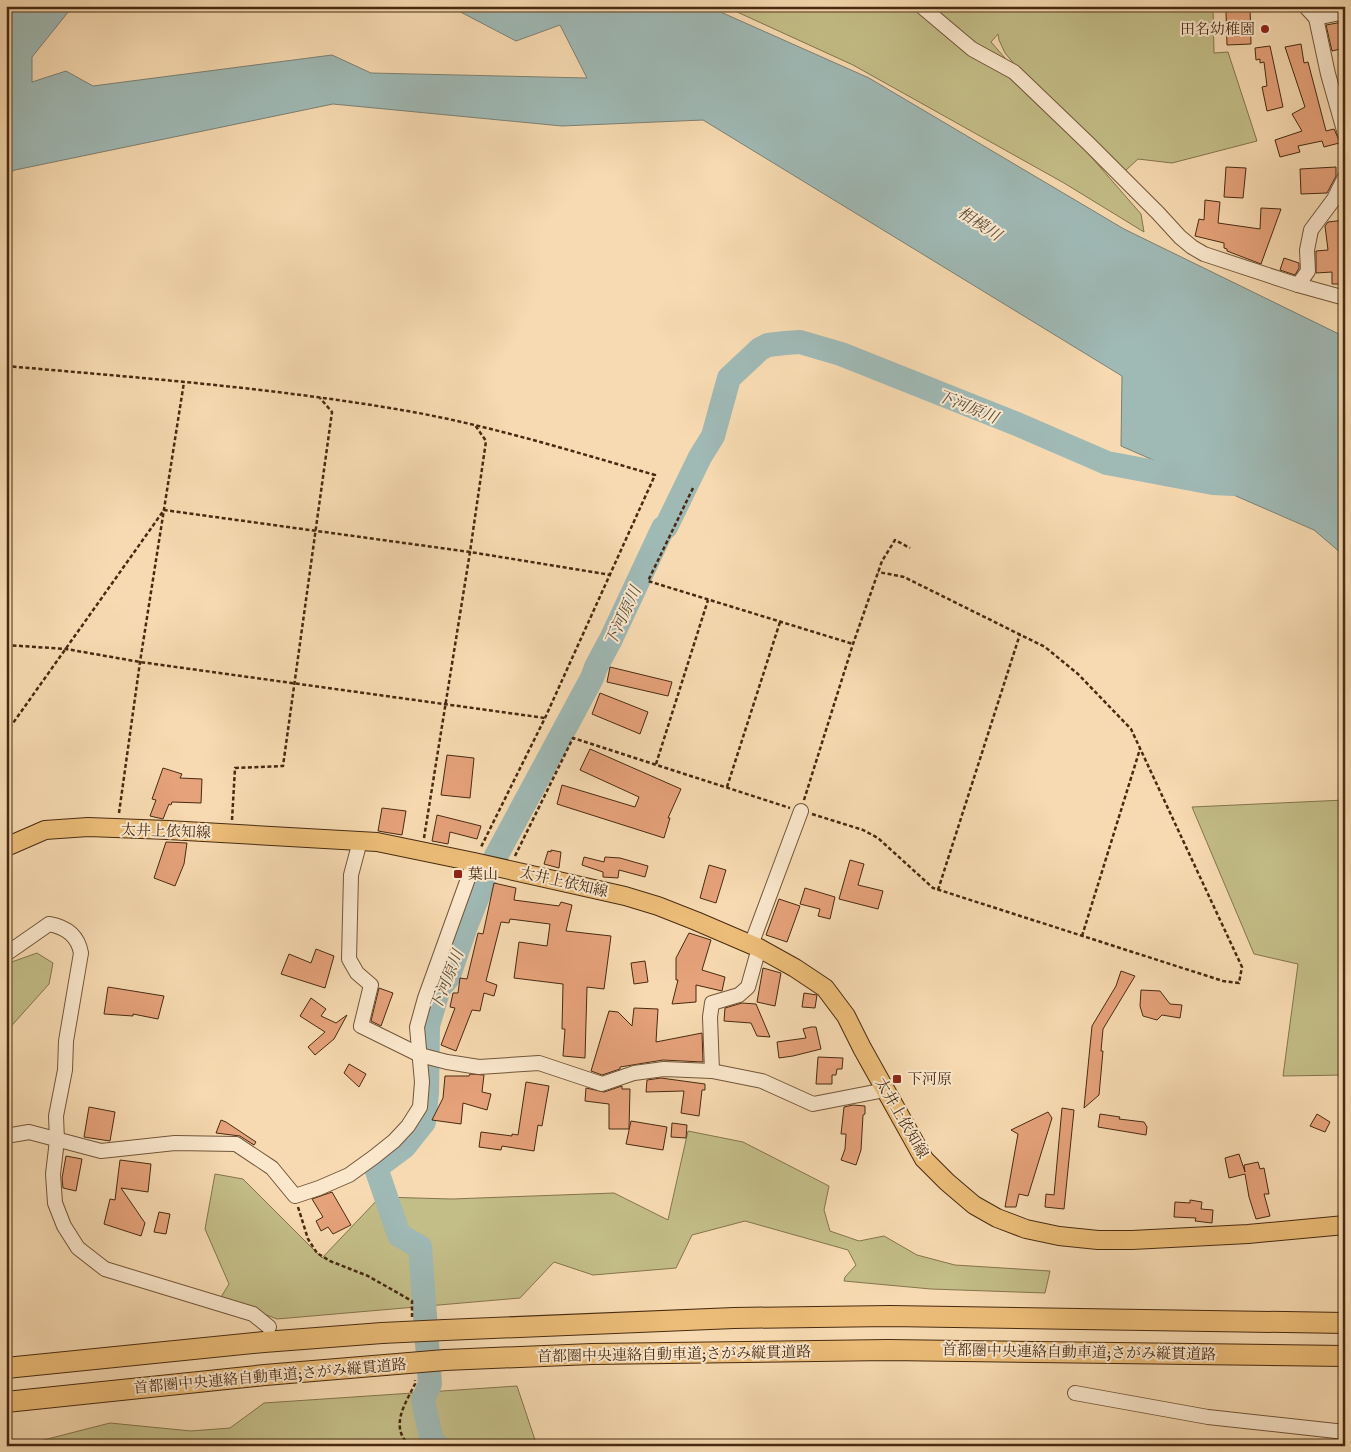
<svg xmlns="http://www.w3.org/2000/svg" width="1351" height="1452" viewBox="0 0 1351 1452" font-family="'IM FELL English','Noto Serif JP',serif">
<style>
.green{fill:#c3bd87;stroke:#85744c}
.water{fill:#9fb9b5;stroke:#7c8073}
.lines{fill:none;stroke-linecap:round;stroke-linejoin:round}
.river{stroke:#9fb9b5;stroke-width:24}
.building{fill:#e6a27a;stroke:#472a11}
.minor-casing{stroke:#735639;stroke-width:16}
.major-casing{stroke:#472a11;stroke-width:20}
.highway-casing{stroke:#472a11;stroke-width:22}
.path{stroke:#472a11;stroke-width:2.5;stroke-dasharray:4 2.5;stroke-linecap:butt}
.minor{stroke:#fae7cc;stroke-width:14}
.major{stroke:#ecbd78;stroke-width:18}
.highway{stroke:#ecbd78;stroke-width:20}
.highway-bridge-casing{stroke:#472a11;stroke-width:22;stroke-linecap:butt}
.highway-bridge{stroke:#ecbd78;stroke-width:20}
.poi-dot{fill:#8f2418;stroke:#fae7cc;stroke-width:2}
.labels{text-anchor:middle;stroke-width:4;stroke-linejoin:round;paint-order:stroke}
.poi-label{font-size:15px;fill:#472a11;stroke:#fae7cc;text-anchor:start}
.street-label{font-size:15px;fill:#472a11;stroke:#fae7cc}
.water-label{font-size:16px;font-style:italic;fill:#5d4e3a;stroke:#fae7cc}
</style>
<rect width="100%" height="100%" fill="#f7dab1"/>
<filter id="stains"><feTurbulence type="fractalNoise" baseFrequency=".004" numOctaves="4"/><feColorMatrix values="0 0 0 0 .2 0 0 0 0 .09 0 0 0 0 .02 0 0 0 .5 -.17"/></filter>
<radialGradient id="worn" r=".72"><stop offset=".6" stop-color="#630" stop-opacity="0"/><stop offset="1" stop-color="#630" stop-opacity=".3"/></radialGradient>
<!-- green -->
<g class="green">
<path d="M724,6H1213L1214,53L1228,52L1257,141L1172,163L1138,159L1125,171L1031,84L1005,53L999,40L998,34L991,42L1141,214L1144,232L1064,183L853,65Z"/>
<path d="M1345,800V1075L1283,1076L1298,964L1254,954L1192,807Z"/>
<path d="M37,953L53,963L49,984L6,1032V964Z"/>
<path d="M688,1131L743,1142L829,1186L824,1210L830,1231L859,1241L884,1236L917,1255L955,1265L1050,1271L1045,1293L931,1289L844,1281L845,1277L856,1265L848,1250L745,1221L692,1235L676,1268L593,1275L554,1262L520,1298L277,1319L221,1297L229,1284L205,1229L215,1174L243,1179L322,1258L380,1197L452,1199L614,1193L668,1220Z"/>
<path d="M517,1386L535,1440L574,1446H20L110,1423L191,1431L230,1428L264,1403Z"/>
</g>
<!-- water -->
<path class="water" d="M12,6H73L32,57V82L66,71L93,86L332,55L371,73L587,78L560,25L516,41L449,6H707L869,78L1124,229L1345,337V554L1341,553L1314,530L1121,446L1122,376L703,120L562,126L333,104L15,170L6,174V16Z"/>
<g class="lines">
<!-- river -->
<path class="river" d="M438,1446L432,1442L423,1400L430,1384L420,1247L399,1235L376,1168L404,1147L424,1122L427,1093L428,1026L439,988L448,978L466,926L488,871L592,678L596,667L611,639L663,528L666,527L700,457L713,436L729,378L760,349L768,345L785,343L800,342L841,354L1017,424L1107,463L1213,483L1234,484"/>
</g>
<!-- building -->
<g class="building">
<path d="M1230,6H1250L1251,44L1227,45L1226,12L1230,11Z"/>
<path d="M1343,22L1345,48L1332,51L1326,25Z"/>
<path d="M1301,44L1304,63L1308,62L1326,131L1334,129L1339,140L1343,142L1324,147L1322,141L1298,146L1300,152L1280,157L1275,140L1302,131L1292,114L1305,107L1285,47Z"/>
<path d="M1270,46L1283,107L1267,111L1262,87L1267,86L1264,62L1260,63V59L1256,60L1255,48Z"/>
<path d="M1226,167L1246,168L1243,198L1224,197Z"/>
<path d="M1336,167V176L1327,193L1301,194L1300,169Z"/>
<path d="M1205,200L1220,202L1218,223L1260,229L1261,208L1281,209L1261,264L1227,251V249L1224,248V243L1195,236L1199,219L1204,220Z"/>
<path d="M1345,220V284H1332V272L1316,273V251L1328,250L1325,226L1328,222Z"/>
<path d="M1284,258L1299,263V268L1295,275L1280,270Z"/>
<path d="M610,667L672,682L668,696L607,682Z"/>
<path d="M600,693L648,712L640,734L592,714Z"/>
<path d="M590,749L681,789L668,818H670L664,838L557,804L562,785L635,807L639,797L580,770Z"/>
<path d="M447,755L474,758L470,798L441,795Z"/>
<path d="M163,768L182,774L180,778L202,779L201,803L172,802L171,805L169,804L163,819L150,816L156,800L152,799Z"/>
<path d="M382,808L406,811L402,835L378,831Z"/>
<path d="M437,815L481,826L477,839L450,832L448,844L432,841Z"/>
<path d="M166,842L187,843L184,864L175,886L154,878Z"/>
<path d="M551,850L561,852L559,868L544,864L548,851L551,852Z"/>
<path d="M584,857L604,862L605,857L620,858L648,866L645,877L619,870L618,878L603,877V872L582,865Z"/>
<path d="M850,860L864,864L858,885L883,891L878,909L839,899Z"/>
<path d="M709,865L726,870L716,903L700,898Z"/>
<path d="M494,883L516,888L514,900L559,906L561,902L572,905L566,931L611,936L604,989L587,987L585,1058L563,1056L565,1029H562L563,984L514,978L519,942L547,946L550,924L510,919L509,923L501,922L486,981L497,985L494,996L484,993L480,1011L472,1010L456,1051L441,1045L455,1008L450,1007L453,993H458L460,978L467,979L478,933L483,934Z"/>
<path d="M805,888L835,897L830,919L818,916L820,909L800,904Z"/>
<path d="M779,899L800,906L787,942L766,935Z"/>
<path d="M689,933L711,940L702,970L725,977L722,991L696,985V1002L672,1004L678,980H676V958Z"/>
<path d="M316,949L334,956L325,988L281,974L289,954L311,963Z"/>
<path d="M645,961L648,982L634,984L631,963Z"/>
<path d="M763,968L781,973L775,1006L757,1002Z"/>
<path d="M1121,971L1135,976L1103,1029L1101,1051H1103L1099,1095L1084,1108L1092,1026L1116,986Z"/>
<path d="M108,987L164,996L158,1019L133,1014V1016L104,1014Z"/>
<path d="M379,988L393,993L381,1026L371,1021Z"/>
<path d="M1141,990L1160,991L1170,1004L1182,1005L1180,1018L1162,1015L1157,1020L1143,1016L1140,1006Z"/>
<path d="M804,993L817,995L815,1008L802,1007Z"/>
<path d="M311,998L326,1009L321,1016L336,1023L347,1015L334,1039L315,1055L308,1047L325,1032L300,1016Z"/>
<path d="M742,1003L756,1004L770,1037L757,1036L751,1023L724,1021L725,1008Z"/>
<path d="M634,1008L658,1009L656,1042L702,1033L703,1062L663,1060L620,1067V1069L602,1075L591,1071L609,1011L618,1012L632,1026Z"/>
<path d="M811,1027H816L821,1049L793,1056L779,1058L777,1042L806,1038L803,1029Z"/>
<path d="M818,1057L843,1058L842,1069H837L836,1075H832V1084H816Z"/>
<path d="M349,1064L366,1074L359,1087L344,1073Z"/>
<path d="M470,1074L484,1075L482,1092L491,1094L487,1110L463,1103L461,1124L432,1120L443,1098L445,1076H469Z"/>
<path d="M661,1078L705,1084V1090H702L699,1116L681,1113L684,1091L646,1092L647,1080Z"/>
<path d="M526,1082L549,1086L542,1126L538,1125L534,1151L502,1146L501,1150L479,1147L481,1132L512,1136V1134L518,1135Z"/>
<path d="M622,1086V1089H630L629,1129H609V1104L585,1101L586,1088L604,1092Z"/>
<path d="M853,1105L865,1106V1114L863,1115L861,1150L856,1165L841,1160L845,1149L846,1134H841L844,1107Z"/>
<path d="M89,1107L115,1112L110,1141L84,1137Z"/>
<path d="M1062,1108L1074,1110L1064,1209L1045,1207L1046,1194L1054,1195Z"/>
<path d="M1048,1112L1052,1118L1028,1196L1019,1194L1016,1207H1005L1018,1134L1011,1130Z"/>
<path d="M1100,1114L1120,1117L1119,1119L1144,1122L1147,1127L1146,1135L1098,1127Z"/>
<path d="M1317,1114L1330,1122L1325,1132L1310,1126Z"/>
<path d="M221,1120L226,1122L256,1142L254,1145L240,1136L216,1133Z"/>
<path d="M631,1121L667,1127L663,1150L626,1144Z"/>
<path d="M672,1123L687,1125L686,1138L671,1137Z"/>
<path d="M1239,1154L1245,1172L1244,1165L1258,1162L1260,1169L1264,1168L1269,1194H1264L1270,1216L1256,1219L1249,1197L1245,1174L1229,1178L1225,1158Z"/>
<path d="M66,1156L82,1159L76,1191L63,1188L62,1178Z"/>
<path d="M120,1160L151,1164L148,1192L121,1188L145,1223L141,1236L104,1224L110,1199L115,1200Z"/>
<path d="M332,1192L351,1225L333,1234L328,1227L321,1231L316,1221L323,1217L312,1199Z"/>
<path d="M1190,1200L1202,1202L1201,1209L1213,1210L1212,1223L1195,1221L1196,1218L1174,1217L1175,1202L1190,1203Z"/>
<path d="M159,1212L170,1214L166,1234L154,1232Z"/>
</g>
<g class="lines">
<defs>
<g id="minor">
<path d="M921,6L972,49L1014,72L1089,144L1158,213L1180,237L1192,247L1204,254L1298,285L1345,298"/>
<path d="M1305,6L1316,18"/>
<path d="M1345,12L1316,18L1328,74L1345,134"/>
<path d="M1298,285L1308,271L1307,250L1311,230L1334,199L1345,177"/>
<path d="M360,841L351,875L349,959L357,973L371,985L361,1026L420,1055L447,1062L479,1067L539,1063L602,1084L634,1073L664,1069L712,1071L762,1081L813,1104L885,1090"/>
<path d="M751,945L801,811"/>
<path d="M6,954L49,924C66,927 78,936 81,953L66,1041L65,1070L56,1116L57,1140L53,1174L55,1203L64,1226L78,1248L105,1269L253,1314L269,1327"/>
<path d="M712,1071L710,1017L712,1003L739,995L748,987L759,948"/>
<path d="M6,1136L29,1132L101,1151L175,1143L236,1144L272,1168L295,1196L319,1188L349,1175L374,1157L394,1141L408,1126L420,1107L422,1082L417,1027L425,998L474,862"/>
<path d="M1075,1393L1208,1417L1345,1432"/>
</g>
<path id="major" d="M6,847L45,830L88,827L168,830L377,842L474,862L625,896L658,906L696,921L759,948L795,968L825,988L846,1016L862,1048L924,1159L947,1182L974,1205L997,1218L1026,1229L1059,1236L1098,1240H1132L1248,1234L1345,1225"/>
<g id="highway">
<path d="M445,1330L734,1318L890,1316L1345,1323"/>
<path d="M445,1360L592,1354L888,1350L1345,1356"/>
<path d="M6,1368L264,1342L382,1333"/>
<path d="M6,1402L265,1375L385,1365"/>
</g>
</defs>
<!-- minor casing -->
<use href="#minor" class="minor-casing"/>
<!-- major casing -->
<use href="#major" class="major-casing"/>
<!-- highway casing -->
<use href="#highway" class="highway-casing"/>
<!-- path -->
<g class="path">
<path d="M6,366C142,378 278,388 413,412C495,427 575,452 655,475L545,718L481,847"/>
<path d="M693,488L648,581L853,644"/>
<path d="M6,645L66,649L140,662L545,718"/>
<path d="M6,733L164,510L470,552L611,575"/>
<path d="M656,764L708,600"/>
<path d="M727,787L780,622"/>
<path d="M804,800L853,644L882,561L895,540L910,548"/>
<path d="M119,813L140,662L184,382"/>
<path d="M812,814L863,830L878,838L933,888L1223,981L1239,983L1242,967L1131,729L1078,674L1045,647L904,577L878,572"/>
<path d="M232,820L235,768L283,766L332,412L320,398"/>
<path d="M424,838L470,552L486,441L475,425"/>
<path d="M515,856L573,738L790,808"/>
<path d="M938,890L1020,634"/>
<path d="M1082,936L1140,749"/>
<path d="M298,1207L308,1239L317,1253L330,1261L368,1276L412,1301V1317"/>
<path d="M410,1446C389,1427 405,1404 415,1384V1380"/>
</g>
<!-- minor -->
<use href="#minor" class="minor"/>
<!-- major -->
<use href="#major" class="major"/>
<!-- highway -->
<use href="#highway" class="highway"/>
<defs>
<g id="highway-bridge">
<path d="M382,1333L445,1330"/>
<path d="M385,1365L445,1360"/>
</g>
</defs>
<!-- highway-bridge casing -->
<use href="#highway-bridge" class="highway-bridge-casing"/>
<!-- highway-bridge -->
<use href="#highway-bridge" class="highway-bridge"/>
</g>
<!-- markers -->
<g class="poi-dot">
<circle cx="1265" cy="29" r="5"/>
<rect x="453" y="869" width="10" height="10" rx="2.5"/>
<rect x="892" y="1074" width="10" height="10" rx="2.5"/>
</g>
<g class="labels">
<!-- poi labels -->
<g class="poi-label">
<text x="1255" y="34" text-anchor="end">田名幼稚園</text>
<text x="468" y="879">葉山</text>
<text x="907" y="1084">下河原</text>
</g>
<!-- street labels -->
<g class="street-label">
<text transform="translate(166 831) rotate(2)" y="5">太井上依知線</text>
<text transform="translate(564 882) rotate(13)" y="5">太井上依知線</text>
<text transform="translate(902 1118) rotate(60)" y="5">太井上依知線</text>
<text transform="translate(1079 1352) rotate(1)" y="5">首都圏中央連絡自動車道;さがみ縦貫道路</text>
<text transform="translate(674 1354) rotate(-1)" y="5">首都圏中央連絡自動車道;さがみ縦貫道路</text>
<text transform="translate(270 1376) rotate(-5)" y="5">首都圏中央連絡自動車道;さがみ縦貫道路</text>
</g>
<!-- water labels -->
<g class="water-label">
<text transform="translate(980 223) rotate(33)" y="6">相模川</text>
<text transform="translate(968 406) rotate(22)" y="6">下河原川</text>
<text transform="translate(622 616) rotate(-65)" y="6">下河原川</text>
<text transform="translate(446 980) rotate(-68)" y="6">下河原川</text>
</g>
</g>
<!-- margin -->
<rect width="1351" height="1452" fill="none" stroke="#f7dab1" stroke-width="25"/>
<rect x="8" y="8" width="1336" height="1437" fill="none" stroke="#472a11" stroke-width="2.5"/>
<rect x="12" y="12" width="1326" height="1427" fill="none" stroke="#472a11"/>
<rect width="100%" height="100%" filter="url(#stains)"/>
<rect width="100%" height="100%" fill="url(#worn)"/>
</svg>
